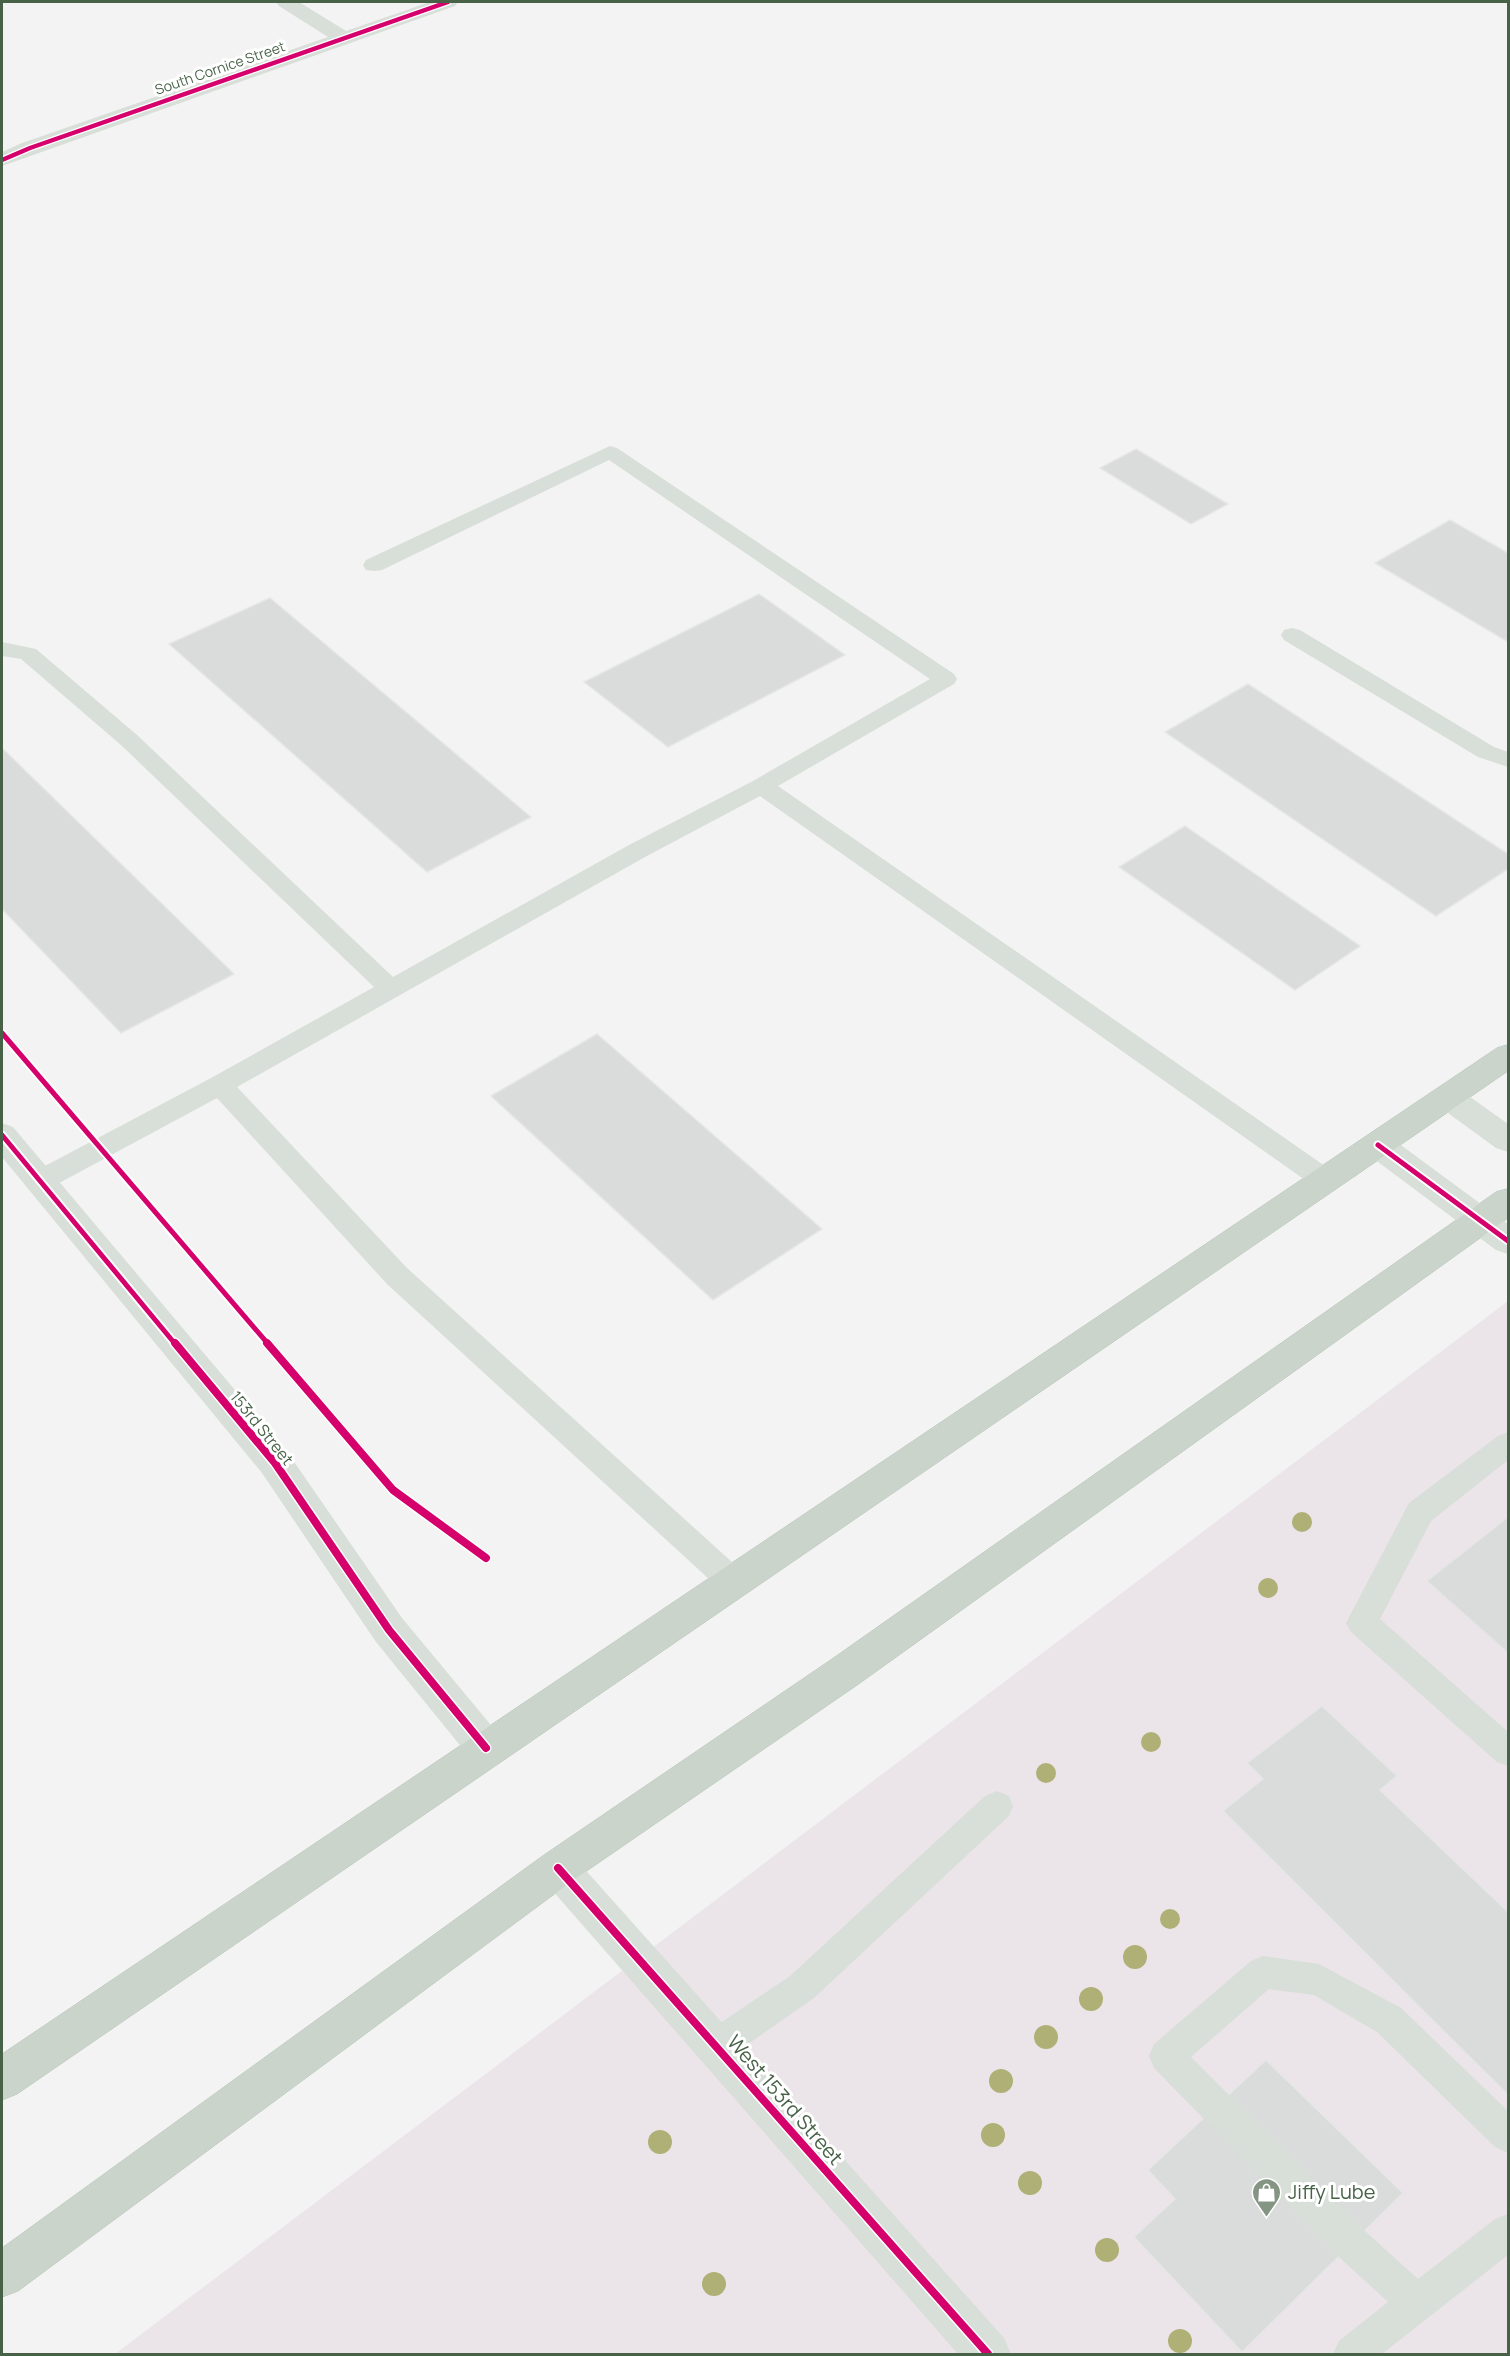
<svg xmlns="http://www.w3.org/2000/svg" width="1510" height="2356" viewBox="0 0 1510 2356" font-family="Manrope,sans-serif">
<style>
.commercial{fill:#ebe5e9}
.building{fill:#d9dcda;stroke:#e5e6e5;stroke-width:1.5}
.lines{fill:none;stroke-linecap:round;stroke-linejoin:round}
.trunk-casing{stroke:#b6c3b8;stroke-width:1}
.service{fill:#d8ded8;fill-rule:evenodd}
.minor{fill:#d8ded8;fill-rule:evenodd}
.tertiary{fill:#d8ded8;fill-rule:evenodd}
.trunk{fill:#cad4ca;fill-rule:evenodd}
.cycleway-far2-casing{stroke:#fff;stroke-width:7}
.cycleway-far1-casing{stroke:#fff;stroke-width:9}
.cycleway-casing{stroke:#fff;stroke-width:11}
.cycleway-far2{stroke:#d6006c;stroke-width:4.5}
.cycleway-far1{stroke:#d6006c;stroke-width:5}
.cycleway{stroke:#d6006c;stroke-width:8}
.tree{fill:#afb076}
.labels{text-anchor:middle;stroke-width:6;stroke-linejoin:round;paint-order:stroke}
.far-street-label{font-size:14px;fill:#486248;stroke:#fff}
.street-label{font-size:16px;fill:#486248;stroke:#fff}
.near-street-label{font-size:20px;fill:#486248;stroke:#fff}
.near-poi-label{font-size:20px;fill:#486248;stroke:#fff;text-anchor:start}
</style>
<rect width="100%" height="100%" fill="#f3f3f4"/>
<!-- commercial -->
<path class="commercial" d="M1508,1301V2354H115Z"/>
<!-- building -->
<g class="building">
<path d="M1136,449L1228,504L1191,524L1100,468Z"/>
<path d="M1450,520L1508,553V642L1375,563Z"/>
<path d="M759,594L845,655L668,747L584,682Z"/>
<path d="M270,598L531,817L427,872L169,644Z"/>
<path d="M1248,684L1508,854V869L1436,916L1165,732Z"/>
<path d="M2,748L234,974L121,1033L2,909Z"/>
<path d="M1185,826L1360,946L1295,990L1119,867Z"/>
<path d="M597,1034L822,1229L713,1300L491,1096Z"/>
<path d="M1508,1517V1653L1427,1581Z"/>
<path d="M1322,1706L1397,1776L1380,1790L1508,1912V2095L1223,1811L1263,1779L1247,1763Z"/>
<path d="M1266,2060L1403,2193L1242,2352L1134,2237L1175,2199L1148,2170Z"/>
</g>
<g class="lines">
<defs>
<g id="trunk">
<path d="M1508,1045V1071L17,2094L2,2100V2054L1497,1048Z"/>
<path d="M1508,1189V1218L860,1683L572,1881L18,2291L2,2297V2248L544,1855L832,1659L1496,1192Z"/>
</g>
</defs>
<!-- trunk casing -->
<use href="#trunk" class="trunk-casing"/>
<!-- service -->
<g class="service">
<path d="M610,446L617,448L954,674L957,679L954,684L778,786L1335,1173L1339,1180L1335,1187L1325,1190L1315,1187L760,796L645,857L237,1087L407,1268L743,1572L747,1581L743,1590L732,1594L721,1590L387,1284L217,1098L50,1188L40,1191L30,1188L26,1181L30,1174L211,1078L374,987L121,745L21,659L2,656V642L36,649L137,735L393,977L629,845L753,781L930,679L609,460L382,570L374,571L366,570L363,565L366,560Z"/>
<path d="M1292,628L1300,630L1494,747L1508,752V767L1478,757L1284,640L1281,635L1284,630Z"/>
<path d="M1508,1432V1460L1431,1521L1380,1619L1508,1732V1766L1497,1762L1351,1632L1346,1623L1409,1503L1498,1436Z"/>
<path d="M997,1791L1009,1796L1013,1806L1009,1816L814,1998L728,2058L716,2063L704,2058L699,2046L704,2034L790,1976L985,1796Z"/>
<path d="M1263,1956L1319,1964L1401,2008L1508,2111V2153L1495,2147L1377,2032L1314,1995L1269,1989L1191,2057L1365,2231L1418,2279L1495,2219L1508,2214V2255L1382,2354H1333L1339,2341L1388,2302L1339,2257L1154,2068L1149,2056L1154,2044L1251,1961Z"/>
</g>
<!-- minor -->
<g class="minor">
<path d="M276,2H299L346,31L430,2H458L455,6L2,166V152L22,143L328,37L279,6Z"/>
<path d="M1448,1085L1459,1089L1508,1124V1152L1496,1148L1437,1105L1432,1097L1437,1089Z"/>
<path d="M1378,1133L1390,1137L1508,1224V1254L1496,1250L1366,1153L1362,1145L1366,1137Z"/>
<path d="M558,1849L572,1855L1004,2338L1011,2354H958L544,1881L538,1868L544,1855Z"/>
</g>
<!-- tertiary -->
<path class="tertiary" d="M2,1123L13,1127L288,1453L402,1618L500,1736L506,1748L500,1760L486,1765L472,1760L376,1642L262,1473L2,1157Z"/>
<!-- trunk -->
<use href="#trunk" class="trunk"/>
<defs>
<path id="cycleway-far2" d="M2,160L30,148L448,2"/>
<g id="cycleway-far1">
<path d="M2,1033L269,1345"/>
<path d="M2,1135L176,1345"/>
<path d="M1378,1145L1508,1241"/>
</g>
<g id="cycleway">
<path d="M175,1343L275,1463L389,1630L486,1748"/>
<path d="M267,1343L393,1490L486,1558"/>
<path d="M558,1868L988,2354"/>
</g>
</defs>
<!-- cycleway-far2 casing -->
<use href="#cycleway-far2" class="cycleway-far2-casing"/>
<!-- cycleway-far1 casing -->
<use href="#cycleway-far1" class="cycleway-far1-casing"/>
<!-- cycleway casing -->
<use href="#cycleway" class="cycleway-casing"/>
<!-- cycleway-far2 -->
<use href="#cycleway-far2" class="cycleway-far2"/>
<!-- cycleway-far1 -->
<use href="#cycleway-far1" class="cycleway-far1"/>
<!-- cycleway -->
<use href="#cycleway" class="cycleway"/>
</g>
<!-- trees -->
<g class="tree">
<circle cx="1302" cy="1522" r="10"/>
<circle cx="1268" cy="1588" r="10"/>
<circle cx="1151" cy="1742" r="10"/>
<circle cx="1046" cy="1773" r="10"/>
<circle cx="1170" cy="1919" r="10"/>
<circle cx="1135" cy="1957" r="12"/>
<circle cx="1091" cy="1999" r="12"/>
<circle cx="1046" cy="2037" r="12"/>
<circle cx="1001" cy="2081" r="12"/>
<circle cx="993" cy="2135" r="12"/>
<circle cx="660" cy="2142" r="12"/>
<circle cx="1030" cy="2183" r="12"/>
<circle cx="1107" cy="2250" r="12"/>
<circle cx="714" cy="2284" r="12"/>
<circle cx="1180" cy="2341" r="12"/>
</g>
<!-- icons -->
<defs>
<symbol id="shop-pin" viewBox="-11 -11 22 30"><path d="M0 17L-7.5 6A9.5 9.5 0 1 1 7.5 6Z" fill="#849584" stroke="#fff"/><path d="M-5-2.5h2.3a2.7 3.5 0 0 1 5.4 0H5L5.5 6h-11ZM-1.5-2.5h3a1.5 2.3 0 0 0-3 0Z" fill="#fff"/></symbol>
</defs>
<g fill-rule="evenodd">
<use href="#shop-pin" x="1250" y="2176" width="33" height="45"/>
</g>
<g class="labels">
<!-- far-street labels -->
<g class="far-street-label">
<text transform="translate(220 68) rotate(-19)" y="5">South Cornice Street</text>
</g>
<!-- street labels -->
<g class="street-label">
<text transform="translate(262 1428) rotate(51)" y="6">153rd Street</text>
</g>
<!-- near-street labels -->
<g class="near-street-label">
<text transform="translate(785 2100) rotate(49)" y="7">West 153rd Street</text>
</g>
<!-- near-poi labels -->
<g class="near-poi-label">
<text x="1288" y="2199">Jiffy Lube</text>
</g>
</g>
<!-- border -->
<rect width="1510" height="2356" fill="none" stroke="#486248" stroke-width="6"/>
</svg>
